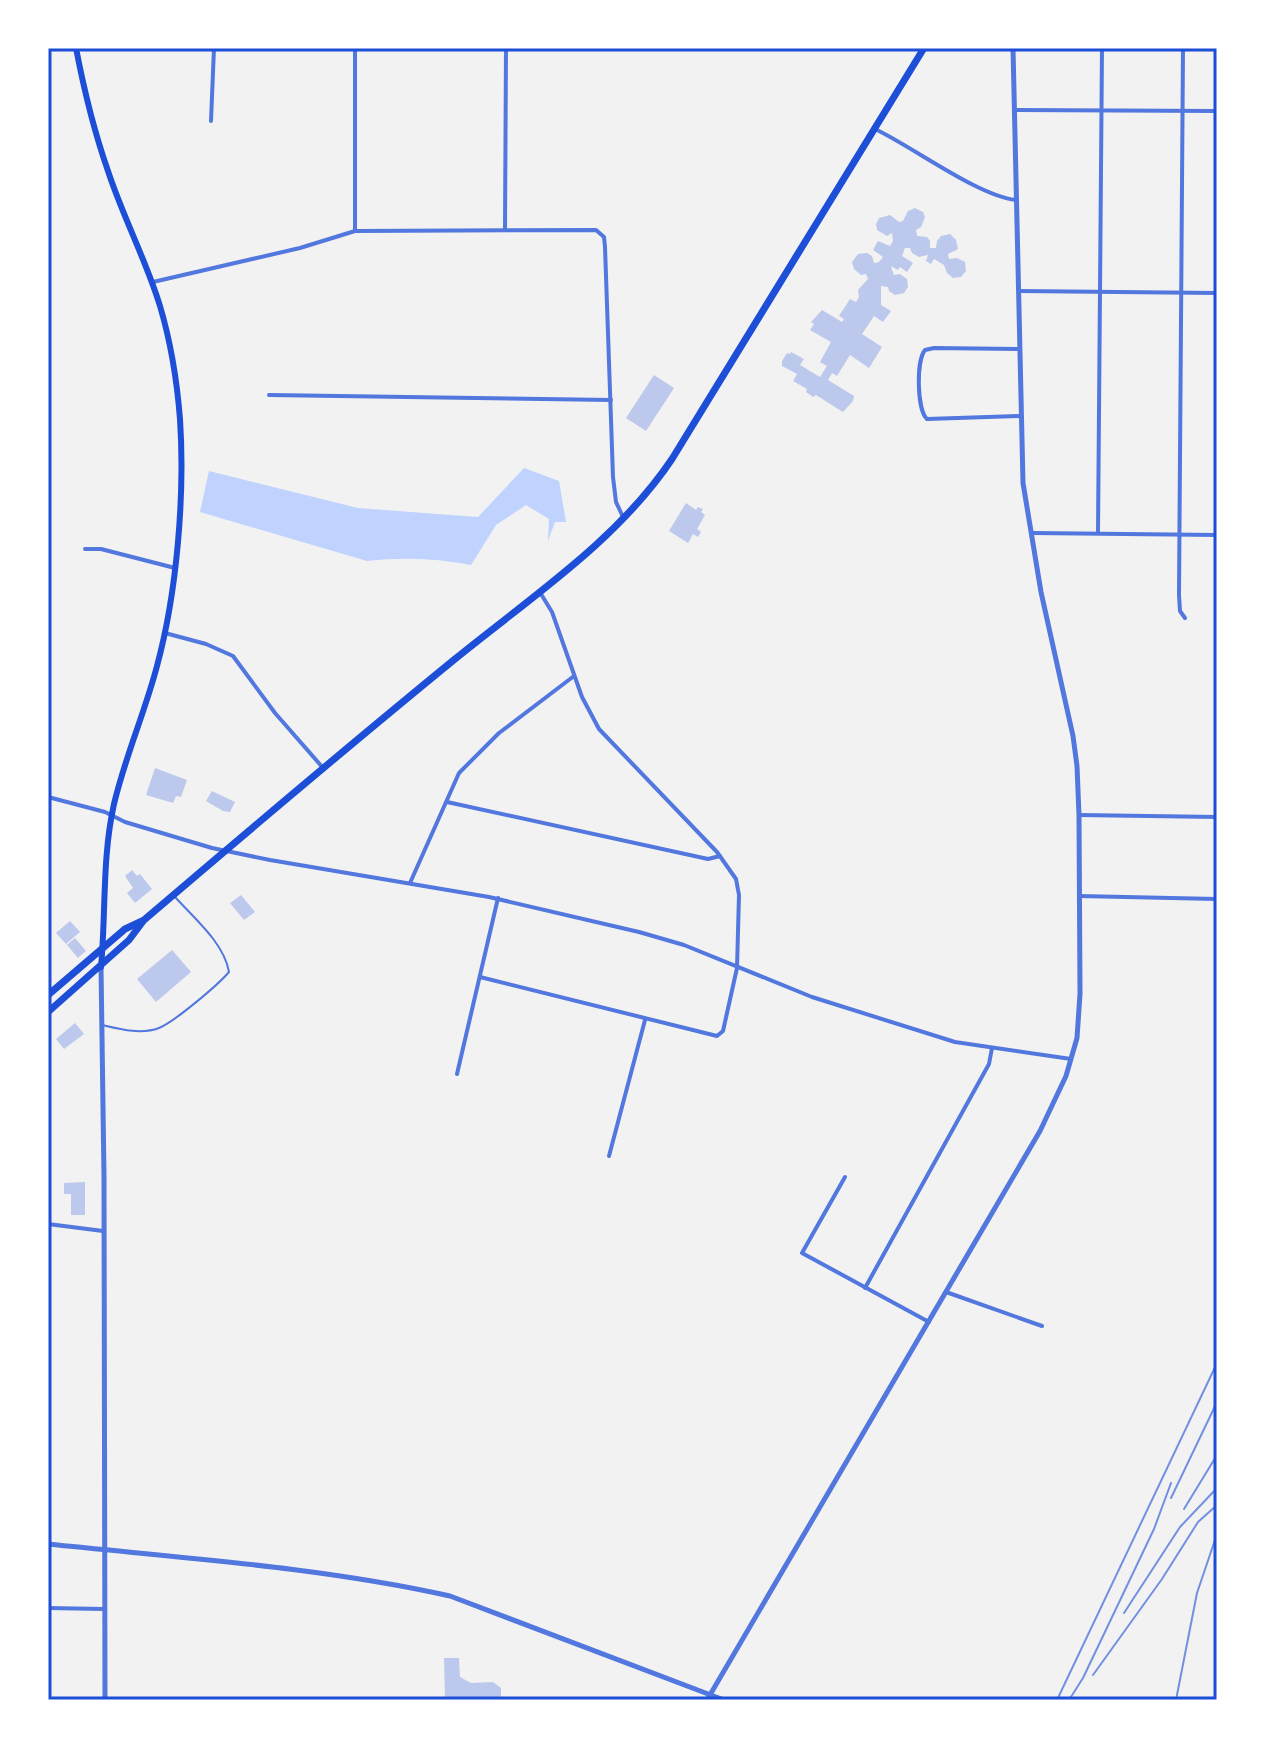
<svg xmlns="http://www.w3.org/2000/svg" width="1265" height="1748" viewBox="0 0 1265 1748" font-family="Quicksand,sans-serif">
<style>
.water{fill:#bfd3fe}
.building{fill:#bdc9ec}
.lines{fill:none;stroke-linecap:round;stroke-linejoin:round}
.service{stroke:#5277de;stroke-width:2}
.minor{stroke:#5277de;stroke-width:4}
.tertiary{stroke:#5277de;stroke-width:5}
.secondary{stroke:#1d4ed8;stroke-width:6}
.primary{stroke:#1d4ed8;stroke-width:7}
.rail{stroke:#7290e2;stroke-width:2}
.neatline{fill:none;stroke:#1d4ed8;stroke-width:3}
</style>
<rect width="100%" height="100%" fill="#f2f2f2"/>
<!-- water -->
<path class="water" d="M524,468L559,481L566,522H555L548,541L549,519L526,505L496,525L471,565C436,558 402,557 367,561L200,512L209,471L358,508L478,517Z"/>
<!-- building -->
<g class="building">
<path d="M915,208L923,212L925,217L921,227L916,230L917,236L927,237L930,241V248H936L937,241L941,236L950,234L956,240L958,249L948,254L949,259L957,258L965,262L966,271L961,277L953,278L947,273L944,265L934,259L931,264L926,261L928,255L919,257L912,253L910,248H905L902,256L913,263L907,272L900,267L898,270L891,266L892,270L894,275L900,274L907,279L908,287L904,293L895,295L889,291L888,287L881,286V305L891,311L883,322L874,316L862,334L882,347L869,368L850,355L837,376L832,373L828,380L854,396L853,401L843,412L816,395L813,397L806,392L807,389L793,381L797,374L782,366V361L787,353L790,354L791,352L804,359L800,365L820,377L827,366L820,362L831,342L810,330L814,324L811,322L822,310L842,322L844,319L839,316L850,299L856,302L859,297L858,290L868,279L866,274L861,275L854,269L852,262L858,254L867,253L872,256L874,263L879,262L883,257L873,250L878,241L890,246L893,241L892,233L887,236L877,230L876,224L879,218L890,215L899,222L903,221L908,211Z"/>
<path d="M654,375L674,388L646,431L626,418Z"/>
<path d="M686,503L696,510L698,507L703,509L701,512L705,515L697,529L701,532L698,537L693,534L688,543L669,531Z"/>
<path d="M155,768L187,780L181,797L176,796L173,803L146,795Z"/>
<path d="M212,791L235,802L230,812L223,811L206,801Z"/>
<path d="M132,870L137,876L140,874L152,889L135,903L127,893L133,888L125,876Z"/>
<path d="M241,895L255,912L244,920L230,903Z"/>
<path d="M70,921L80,932L66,944L56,933Z"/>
<path d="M75,938L86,951L78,958L67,945Z"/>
<path d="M172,950L191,972L156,1002L137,979Z"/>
<path d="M75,1023L84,1034L64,1049L56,1039Z"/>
<path d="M85,1182V1215H71V1194H64V1183Z"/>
<path d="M444,1658H459L460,1677L471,1683L493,1682L501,1688V1700H445Z"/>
</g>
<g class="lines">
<!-- service -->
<path class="service" d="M102,1025C119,1029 141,1035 159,1028C174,1022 218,985 229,972C224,943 195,919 175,897"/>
<!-- minor -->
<g class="minor">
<path d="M355,48V230"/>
<path d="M1183,48L1179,595L1180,611L1185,618"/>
<path d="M1014,110L1217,111"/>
<path d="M211,121L214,48"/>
<path d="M875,129C913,147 978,196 1016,200"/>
<path d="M505,230L506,48"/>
<path d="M153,282L300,248L355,231L596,230L604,237L605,247L613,477L616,502L623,517"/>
<path d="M1019,291L1217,293"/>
<path d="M1019,349L934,348L925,350C916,361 917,410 927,419L1021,416"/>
<path d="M269,395L611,400"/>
<path d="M1032,533L1217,535"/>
<path d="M1098,533L1102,48"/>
<path d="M85,549H101L175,568"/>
<path d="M165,633L206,644L233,656L275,713L324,769"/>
<path d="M48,797L105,812L125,822L212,848L270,860L489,897L639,932L684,945L812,997L955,1042L1071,1059"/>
<path d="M447,802L708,859L720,856"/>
<path d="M1079,815L1217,817"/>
<path d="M410,883L459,773L499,733L574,676"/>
<path d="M1079,896L1217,899"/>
<path d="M480,977L717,1036L723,1031L737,968L739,895L736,879L717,852L599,729L582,697L552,612L541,594"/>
<path d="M457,1074L498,898"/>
<path d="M609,1156L645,1020"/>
<path d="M845,1177L802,1253L929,1322"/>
<path d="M48,1224L103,1231"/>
<path d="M865,1288L989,1064L992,1048"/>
<path d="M946,1292L1042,1326"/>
<path d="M48,1608L104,1609"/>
</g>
<!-- tertiary -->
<g class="tertiary">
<path d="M101,967L104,1176L105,1700"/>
<path d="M48,1544C181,1558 320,1567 450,1596L724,1700"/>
<path d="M707,1700L1040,1131L1066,1076L1077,1038L1080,994L1079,815L1077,766L1073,736L1041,592L1023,483L1013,48"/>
</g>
<!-- secondary -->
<path class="secondary" d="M76,48C84,90 94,131 108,171C123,217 146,260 160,306C171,343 177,381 180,419C185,495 177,592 157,666C145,712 125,757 114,804C102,857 106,913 101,967"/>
<!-- primary -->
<g class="primary">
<path d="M48,995L125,929L142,921"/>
<path d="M48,1012L129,940L144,920C247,832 351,744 455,659C531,597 617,541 672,459L924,48"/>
</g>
<!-- rail -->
<g class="rail">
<path d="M1171,1498L1217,1402"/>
<path d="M1184,1509L1217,1455"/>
<path d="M1124,1613L1180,1527L1217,1488"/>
<path d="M1093,1675L1162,1579L1198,1522L1217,1505"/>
<path d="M1057,1700L1217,1363"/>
<path d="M1069,1700L1083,1678L1154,1529L1171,1483"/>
<path d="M1176,1700L1197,1593L1217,1534"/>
</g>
</g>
<!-- border -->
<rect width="1265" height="1748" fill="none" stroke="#ffffff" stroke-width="100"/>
<rect x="50" y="50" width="1165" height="1648" class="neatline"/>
</svg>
